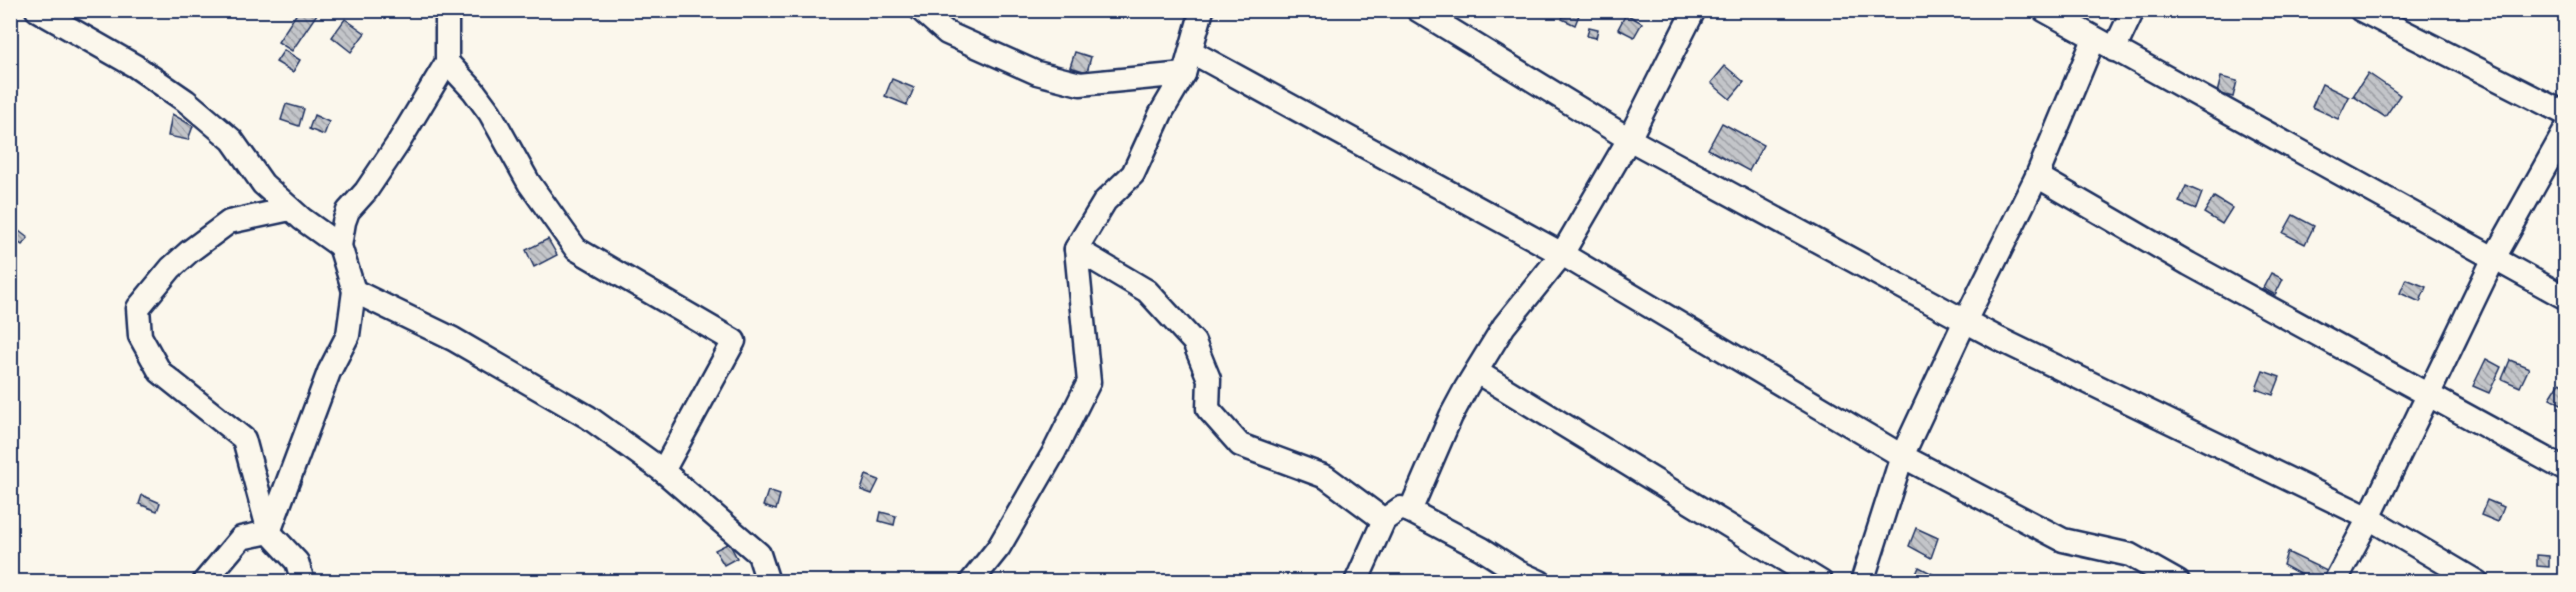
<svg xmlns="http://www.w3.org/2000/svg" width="2576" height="592" viewBox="0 0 2576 592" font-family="Caveat,sans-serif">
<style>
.building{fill:url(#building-back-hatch);stroke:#1b2f5e;stroke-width:1.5}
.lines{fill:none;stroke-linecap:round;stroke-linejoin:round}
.street-casing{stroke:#1b2f5e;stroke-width:27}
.street{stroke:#fbf7ec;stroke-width:22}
</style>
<defs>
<pattern id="building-back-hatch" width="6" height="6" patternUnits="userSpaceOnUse" patternTransform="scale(1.5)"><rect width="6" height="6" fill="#c3c5c9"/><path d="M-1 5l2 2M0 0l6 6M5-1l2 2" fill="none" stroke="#9ea0a6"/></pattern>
</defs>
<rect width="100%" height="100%" fill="#fbf7ec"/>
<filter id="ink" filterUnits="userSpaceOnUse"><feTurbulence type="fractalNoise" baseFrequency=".0167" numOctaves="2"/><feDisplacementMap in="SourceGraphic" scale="12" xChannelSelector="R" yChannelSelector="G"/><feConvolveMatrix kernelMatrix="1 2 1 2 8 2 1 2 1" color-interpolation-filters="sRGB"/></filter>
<g filter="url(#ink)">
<!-- building -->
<g class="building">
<path d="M299,10H312L317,14L292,51L278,42Z"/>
<path d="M1565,10L1579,15L1575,25L1562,19Z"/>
<path d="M1626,14L1642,23L1634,37L1618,29Z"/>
<path d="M345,19L365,33L351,52L332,37Z"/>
<path d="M1589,27L1598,29L1596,38L1587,36Z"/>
<path d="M284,50L300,60L293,72L276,62Z"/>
<path d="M1075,52L1091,57L1087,72L1070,67Z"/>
<path d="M1725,66L1744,82L1730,99L1711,83Z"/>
<path d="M2368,73L2400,95L2385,117L2353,96Z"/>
<path d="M2221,77L2237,81L2233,97L2217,93Z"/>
<path d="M892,79L914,88L907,105L885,96Z"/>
<path d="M2322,84L2349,97L2338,119L2312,107Z"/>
<path d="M286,104L304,109L299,126L281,120Z"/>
<path d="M172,114L193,126L188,140L168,136Z"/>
<path d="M314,115L329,122L324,135L309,129Z"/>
<path d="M1722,123L1763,145L1749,171L1708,149Z"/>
<path d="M2186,186L2202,193L2196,209L2179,202Z"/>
<path d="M2214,197L2232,208L2222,224L2204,213Z"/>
<path d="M2293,215L2314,226L2305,244L2283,233Z"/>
<path d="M15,228L28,238L22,245L10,236Z"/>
<path d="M548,239L557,255L534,267L526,250Z"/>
<path d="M2271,273L2283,279L2275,295L2263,288Z"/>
<path d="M2406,279L2426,287L2420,302L2400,293Z"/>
<path d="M2486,359L2501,367L2489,393L2473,386Z"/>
<path d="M2510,360L2529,368L2520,387L2502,379Z"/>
<path d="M2263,371L2280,377L2273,395L2256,389Z"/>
<path d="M2560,382L2566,385V401L2563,405L2550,398Z"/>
<path d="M866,475L879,480L872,494L861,490Z"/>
<path d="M768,491L780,495L776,510L763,506Z"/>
<path d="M142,495L160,503L157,511L139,504Z"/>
<path d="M2487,500L2504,507L2498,522L2481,515Z"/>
<path d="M881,512L896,516L894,525L879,521Z"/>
<path d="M1916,528L1938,538L1931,558L1909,546Z"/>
<path d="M729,543L737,558L724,565L715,550Z"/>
<path d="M2287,552L2327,571L2322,582H2314L2283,565Z"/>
<path d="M2537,555L2549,556V567L2537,566Z"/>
<path d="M1919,567L1946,581L1945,582H1919L1914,579Z"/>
</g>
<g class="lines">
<defs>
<g id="street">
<path d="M37,10L135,66L186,101L232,140L263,184L302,219L340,246"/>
<path d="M921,10L947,33L1037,73L1080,84L1184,74"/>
<path d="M1418,10L1629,139L1965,321L1902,456L2063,540L2130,555L2178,582"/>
<path d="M2044,10L2566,298"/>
<path d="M2361,10L2566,114"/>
<path d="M2094,39L2037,176L1965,321L1999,339L2369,518L2477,582"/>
<path d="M2114,50L2133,10"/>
<path d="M1192,52L1562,254L1902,456L1862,582"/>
<path d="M447,62L473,90L490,113L529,183L576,249L734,341L663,471L759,554L768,582"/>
<path d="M2037,176L2189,264L2566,470"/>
<path d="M290,209L229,222L190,251L171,268L138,308L140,336L160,372L244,439L269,532L297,562L303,582"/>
<path d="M1076,249L1147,291L1194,342L1209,379L1208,409L1240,445L1326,477L1384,520"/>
<path d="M354,291L453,339L588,417L663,471"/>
<path d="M1477,372L1821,582"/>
<path d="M1410,511L1482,549L1518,572L1540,582"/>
<path d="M204,582L241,538L269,532L329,372L348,335L354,291L340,246L344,222L348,211L366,191L397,145L447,62V10"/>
<path d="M971,582L999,547L1054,452L1089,382L1076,249L1105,201L1133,174L1161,113L1184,74L1202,10"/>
<path d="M1356,582L1384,520L1401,508L1410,511L1451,416L1466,388L1504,326L1562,254L1629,139L1694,10"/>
<path d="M2335,582L2369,518L2494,258L2566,129"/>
</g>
</defs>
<!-- street casing -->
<use href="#street" class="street-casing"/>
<!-- street -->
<use href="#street" class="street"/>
</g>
</g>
<!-- margin -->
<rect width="2576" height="592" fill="none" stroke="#fbf7ec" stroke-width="36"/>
<rect x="18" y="18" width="2540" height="556" fill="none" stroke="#1b2f5e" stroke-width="2" filter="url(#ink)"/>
</svg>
